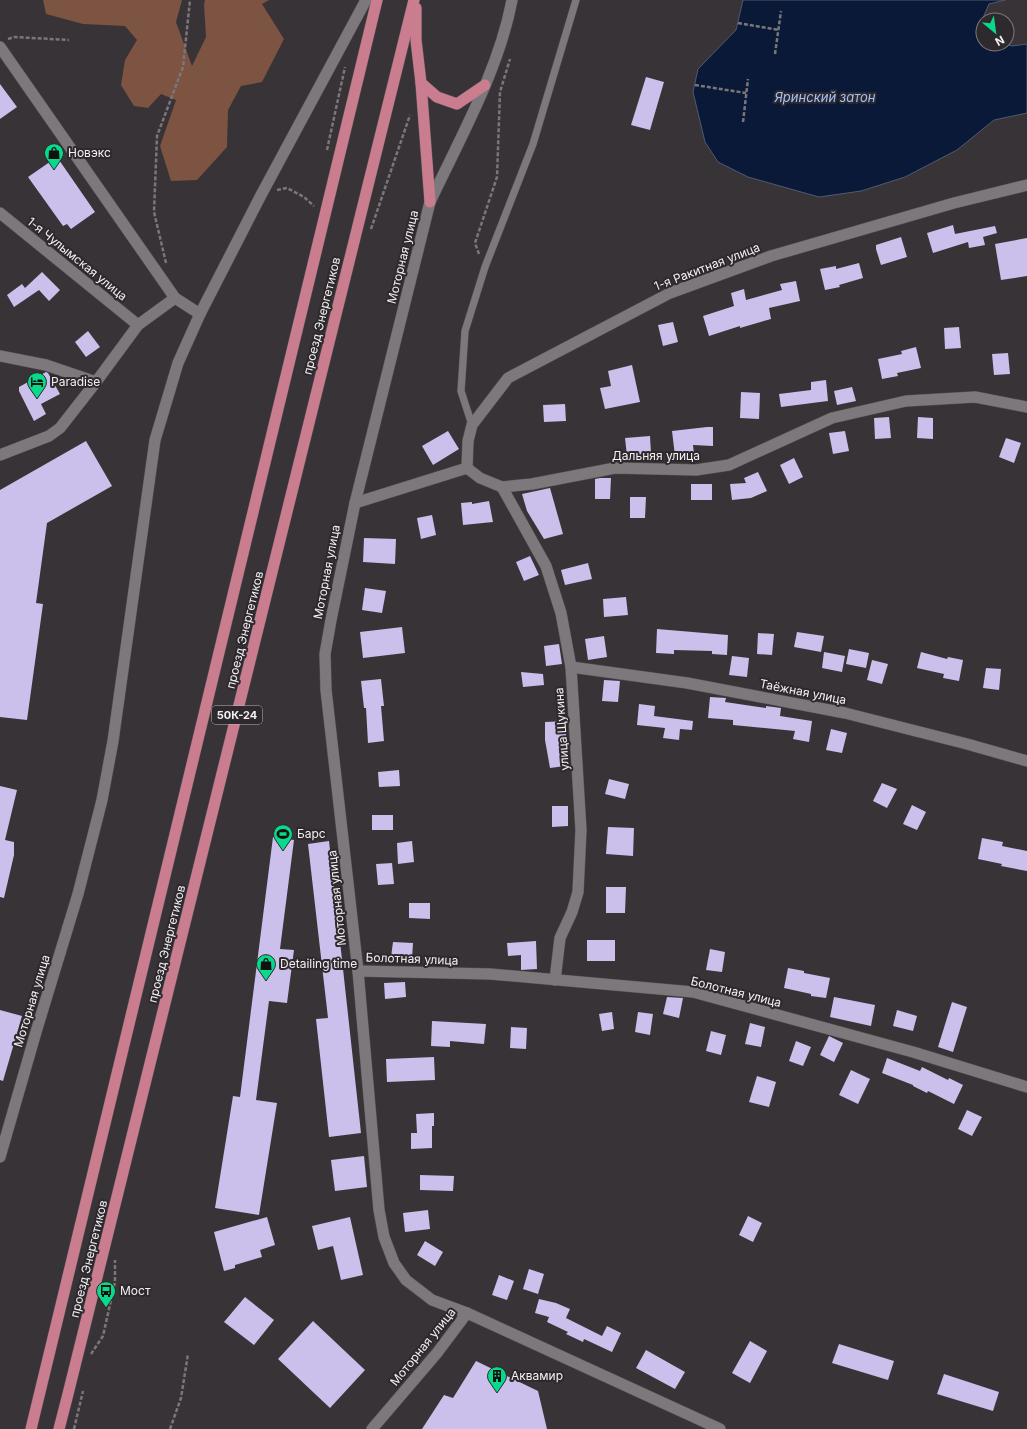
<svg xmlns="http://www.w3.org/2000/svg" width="1027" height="1429" viewBox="0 0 1027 1429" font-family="Inter,sans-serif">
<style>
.green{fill:#7d5342}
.water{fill:#0a1938;stroke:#505a70}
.building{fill:#cbbfeb}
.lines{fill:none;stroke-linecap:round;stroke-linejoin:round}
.service-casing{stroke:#565255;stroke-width:8}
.minor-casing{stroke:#565255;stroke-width:12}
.tertiary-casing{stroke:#565255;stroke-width:12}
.secondary-casing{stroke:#565255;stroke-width:12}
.primary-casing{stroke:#565255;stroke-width:12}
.path{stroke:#7a7679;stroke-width:2.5;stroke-dasharray:4 2;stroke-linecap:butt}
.service{stroke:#7d787c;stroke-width:7}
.minor{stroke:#7d787c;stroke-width:11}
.tertiary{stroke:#7d787c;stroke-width:11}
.secondary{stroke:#7d787c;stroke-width:11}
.primary{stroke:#cb7d90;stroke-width:11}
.labels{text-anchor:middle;stroke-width:4;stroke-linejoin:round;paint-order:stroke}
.shield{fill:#2e292d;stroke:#b8b4b7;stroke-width:1}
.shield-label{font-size:11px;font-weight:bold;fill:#f3f0f2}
.poi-label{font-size:12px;fill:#f3f0f2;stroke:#2e292d;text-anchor:start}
.street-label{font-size:12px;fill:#f3f0f2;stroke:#2e292d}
.water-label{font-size:13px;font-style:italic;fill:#a0c0fd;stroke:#2e292d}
</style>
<rect width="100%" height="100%" fill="#383337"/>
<!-- green -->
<path class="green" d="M43,0H182L176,22L192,66L206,37L204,4L205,0H269L262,4L284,39L262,82L241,86L228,110L227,147L197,180L171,181L160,146L176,100L161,94L148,108L134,106L121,85L125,60L137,40L125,26L83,24L46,14Z"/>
<!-- water -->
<path class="water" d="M743,0H1005L989,4L980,25L983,30V44H1005L1012,46L1027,44V113L994,120L957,150L905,177L861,191L819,197L748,177L718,162L705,142L693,92L698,69L736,30Z"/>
<!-- building -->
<g class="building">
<path d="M646,77L664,82L650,130L631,125Z"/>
<path d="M0,84L17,107L0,119Z"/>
<path d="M57,157L95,212L71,229L67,224L63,226L28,177Z"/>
<path d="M953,225L955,234L995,226L997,233L983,237L985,245L969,248L968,242L933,253L927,233Z"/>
<path d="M901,237L907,257L881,265L876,249V245Z"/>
<path d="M1027,238V276L1001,280L995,244Z"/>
<path d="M859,263L863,278L839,285L840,287L825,290L820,269L836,266V269Z"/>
<path d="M42,272L60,290L49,301L39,290L14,307L7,295L22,284L25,288Z"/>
<path d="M796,281L800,301L769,308L771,319L740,328V326L709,336L703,316L734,306L731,293L744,289L746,300L782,290L780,284Z"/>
<path d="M673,322L678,342L663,346L658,325Z"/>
<path d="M959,327L961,348L945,349L944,328Z"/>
<path d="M88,331L100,347L86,357L75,342Z"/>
<path d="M916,347L921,368L897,373L898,376L882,379L878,359L902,354L901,351Z"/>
<path d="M1008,353L1010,374L994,375L992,354Z"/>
<path d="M632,365L640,402L605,409L600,388L611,386L608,371Z"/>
<path d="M46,372L48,373L60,394L41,404L46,414L34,421L19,391V387Z"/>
<path d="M826,380L828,401L781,407L779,394L811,390V382Z"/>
<path d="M852,387L856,401L837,405L834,391Z"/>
<path d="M741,392L760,393L759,419L740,418Z"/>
<path d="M565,404L566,421L544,422L543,405Z"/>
<path d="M889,417L891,438L875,439L874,418Z"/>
<path d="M918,417L933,418V439L917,438Z"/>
<path d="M707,427H713V446L693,445L694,454L675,456L672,431Z"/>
<path d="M448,431L459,449L433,465L422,446Z"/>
<path d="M845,431L849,451L833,454L829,433Z"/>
<path d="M650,436L651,454L627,456L625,438Z"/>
<path d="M1006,438L1021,443L1014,463L999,457Z"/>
<path d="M86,441L112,486L47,523L36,603L43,604L27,720L0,717V490Z"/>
<path d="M794,458L803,477L789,484L780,465Z"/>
<path d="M758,472L767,491L751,498L732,500L730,484L746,483L744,478Z"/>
<path d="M600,478H611L610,499H595V479Z"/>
<rect x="691" y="484" width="21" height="16"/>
<path d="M550,488L563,534L544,539L527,511L522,494Z"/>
<path d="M630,497H646L645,518H630Z"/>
<path d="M489,501L493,522L463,525L461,503L472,502V504Z"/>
<path d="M432,515L436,535L421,539L417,518Z"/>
<path d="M364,538L396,539L395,564L363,562Z"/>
<path d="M530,556L539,575L524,581L516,562Z"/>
<path d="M588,563L592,579L565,585L561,570Z"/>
<path d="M365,588L386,591L382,613L362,610Z"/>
<path d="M626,597L628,615L604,617L603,599Z"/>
<path d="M402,627L405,653L363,658L360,632Z"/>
<path d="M657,629L728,635L727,655L712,654V651L674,650V654L656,653Z"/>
<path d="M797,632L824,636L821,652L794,647Z"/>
<path d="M758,633L774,634L772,655L757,654Z"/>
<path d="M604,636L607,657L588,660L585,639Z"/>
<path d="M559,644L562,664L546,666L544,646Z"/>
<path d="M849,649L869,653L866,668L846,664Z"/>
<path d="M824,652L845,656L842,672L822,668Z"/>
<path d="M921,652L947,659L948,657L963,660L959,681L943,678L944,674L917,668Z"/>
<path d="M732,656L749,658L747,677L729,675Z"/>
<path d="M872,660L888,664L882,684L867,680Z"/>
<path d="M986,668L1001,669L999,690L983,688Z"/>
<path d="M521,672L543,674L544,685L523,687Z"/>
<path d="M381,679L384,706H381L384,741L368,743L366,708H364L361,681Z"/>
<path d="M604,680L620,681L618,702L602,701Z"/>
<path d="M710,697L726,698L725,702L766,708V706L781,708L780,716L812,721L809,742L793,739L795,731L733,725V720L708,718Z"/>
<path d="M639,704L655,706L654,716L693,721L692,730L680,729L679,740L663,738L665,728L637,725Z"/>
<path d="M566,721V736L561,737L565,766L550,768L545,740V722Z"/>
<path d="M831,729L847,733L842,753L826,750Z"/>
<path d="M399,770L400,786L379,787L378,772Z"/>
<path d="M609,779L629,784L625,799L605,794Z"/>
<path d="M882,783L897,789L887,808L873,801Z"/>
<path d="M0,786L17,790L5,840L14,842V855L4,898L0,897Z"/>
<path d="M912,805L926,812L917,830L903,824Z"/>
<path d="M552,806H568V826L552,827Z"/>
<rect x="372" y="815" width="21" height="15"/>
<path d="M608,827L634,828L633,856L606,854Z"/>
<path d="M273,837L294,840L280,949L294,950L287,1003L269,1001L256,1100L277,1103L259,1215L215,1208L233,1096L240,1097Z"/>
<path d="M982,838L1003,842L1002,846L1027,851V871L1001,866L1002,864L978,859Z"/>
<path d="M329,841L361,1133L329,1137L316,1019L328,1018L308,844Z"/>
<path d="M412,841L414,862L398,864L397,843Z"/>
<path d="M392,863L394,884L378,885L376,864Z"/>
<path d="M606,887H626L625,913H606Z"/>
<path d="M409,903H430V919L409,918Z"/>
<rect x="587" y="940" width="28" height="21"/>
<path d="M536,941L537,969L521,970V955L508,956L507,943Z"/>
<path d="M393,942L413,943L412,959L391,957Z"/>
<path d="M710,949L725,952L722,972L706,970Z"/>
<path d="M788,968L804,971V973L830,978L826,998L811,996V994L784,988Z"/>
<path d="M405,982L406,997L385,999L384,983Z"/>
<path d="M667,997L683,998L679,1018L663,1014Z"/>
<path d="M834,997L875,1005L871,1026L830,1017Z"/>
<path d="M952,1002L967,1007L953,1052L938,1047Z"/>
<path d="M0,1010L22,1016L3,1081L0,1080Z"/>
<path d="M897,1010L917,1016L913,1031L893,1026Z"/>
<path d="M612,1012L614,1029L602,1031L599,1014Z"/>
<path d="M638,1012L653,1014L650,1035L635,1032Z"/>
<path d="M432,1021L486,1024L484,1044L450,1041V1047L431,1046Z"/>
<path d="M750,1023L765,1027L761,1047L745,1044Z"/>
<path d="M511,1027L527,1028L526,1049L510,1048Z"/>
<path d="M711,1031L726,1035L721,1055L706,1051Z"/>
<path d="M829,1036L843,1043L834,1062L820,1055Z"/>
<path d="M796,1041L811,1047L803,1066L789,1061Z"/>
<path d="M434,1057L435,1080L387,1082L386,1059Z"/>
<path d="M887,1058L920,1071L922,1067L948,1080L949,1078L963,1085L954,1104L928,1091L927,1093L913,1086V1085L882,1073Z"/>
<path d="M851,1070L870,1079L858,1104L839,1095Z"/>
<path d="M757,1076L776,1082L769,1107L749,1102Z"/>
<path d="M967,1110L982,1117L972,1136L958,1129Z"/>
<path d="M434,1113V1126H432V1148L411,1149V1133H417L416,1114Z"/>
<path d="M364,1156L367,1187L335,1191L331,1160Z"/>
<path d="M420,1175L454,1176L453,1191L420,1190Z"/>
<path d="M428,1210L430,1229L405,1232L403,1213Z"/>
<path d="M748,1216L762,1223L753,1242L739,1235Z"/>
<path d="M267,1217L275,1245L260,1250L262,1257L235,1265V1268L224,1271L214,1232Z"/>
<path d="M350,1217L363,1275L341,1280L333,1246L318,1250L312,1226Z"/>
<path d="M425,1241L443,1252L435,1266L417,1255Z"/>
<path d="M529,1269L544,1274L538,1294L523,1289Z"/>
<path d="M499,1275L514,1281L507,1300L492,1295Z"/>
<path d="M245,1297L274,1320L254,1345L224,1322Z"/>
<path d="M539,1299L556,1303L570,1309L566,1318L602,1336L607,1326L621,1333L612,1352L584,1339L583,1342L566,1334L568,1332L547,1322L549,1317L535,1313Z"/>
<path d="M313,1321L365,1370L330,1408L278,1359Z"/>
<path d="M750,1341L767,1351L750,1383L732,1373Z"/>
<path d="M839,1344L894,1361L888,1380L832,1363Z"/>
<path d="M646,1350L685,1372L675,1389L636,1368Z"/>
<path d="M476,1361L538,1391L547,1429H422L444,1395L453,1398Z"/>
<path d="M944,1374L999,1392L993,1411L937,1394Z"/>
</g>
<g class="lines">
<defs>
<path id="service" d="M472,425L461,391L465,331L485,267L533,144L576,0"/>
<g id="minor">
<path d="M0,213L138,325"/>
<path d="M0,356L46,365L96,382"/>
<path d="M0,455L49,436L60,428L96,382L138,325L175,298"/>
<path d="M467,468L468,441L472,425L508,378L670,293L771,256L954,203L1027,185"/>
<path d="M502,487L546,566L561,613L571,667L581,830L578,892L572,912L560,938L555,980"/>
<path d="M355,503L467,468L480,478L502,487L532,484L615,468L696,470L729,465L832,418L906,401L975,397L1027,407"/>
<path d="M571,667L687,683L845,713L967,744L1027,761"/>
<path d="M358,971L490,974L693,992L913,1052L1027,1087"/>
<path d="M467,1313L720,1429"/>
</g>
<g id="tertiary">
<path d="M0,47L175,298L200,314"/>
<path d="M0,1157L36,1032L78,894L102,800L113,741L155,440L178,363L200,314L260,197L366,0"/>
<path d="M372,1429L437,1353L467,1313L432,1300L406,1280L394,1263L384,1237L379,1210L358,971L326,690L325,654L331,620L355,503L430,202"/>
</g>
<path id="secondary" d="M430,202C460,138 499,70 512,0"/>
<g id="primary">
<path d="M416,8V40L421,83L437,97L457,104L485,85"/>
<path d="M421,83L430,202"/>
<path d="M31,1429L377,0"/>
<path d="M59,1429L68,1394L414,0"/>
</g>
</defs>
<!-- service casing -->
<use href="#service" class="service-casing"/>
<!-- minor casing -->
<use href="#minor" class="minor-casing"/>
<!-- tertiary casing -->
<use href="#tertiary" class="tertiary-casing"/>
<!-- secondary casing -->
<use href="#secondary" class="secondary-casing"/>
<!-- primary casing -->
<use href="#primary" class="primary-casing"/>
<!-- path -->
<g class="path">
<path d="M738,23L779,30"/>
<path d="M8,39L14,37L69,40"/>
<path d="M775,54L781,11"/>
<path d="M695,85L746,93"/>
<path d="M743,122L748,79"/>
<path d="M327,150L345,67"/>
<path d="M277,190L287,188L304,197L314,206"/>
<path d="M371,229L410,115"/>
<path d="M479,254L475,243L497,177L500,92L510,59"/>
<path d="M166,263L154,212L157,136L183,67L190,0"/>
<path d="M91,1354L103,1336L115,1282V1260"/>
<path d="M74,1429L83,1391"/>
<path d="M170,1429L181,1398L188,1354"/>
</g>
<!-- service -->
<use href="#service" class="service"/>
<!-- minor -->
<use href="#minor" class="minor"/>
<!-- tertiary -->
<use href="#tertiary" class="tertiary"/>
<!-- secondary -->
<use href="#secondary" class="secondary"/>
<!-- primary -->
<use href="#primary" class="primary"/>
</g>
<!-- icons -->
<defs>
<symbol id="shop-pin" viewBox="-11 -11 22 30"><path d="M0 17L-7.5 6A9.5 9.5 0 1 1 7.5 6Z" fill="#08d98b" stroke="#2e292d"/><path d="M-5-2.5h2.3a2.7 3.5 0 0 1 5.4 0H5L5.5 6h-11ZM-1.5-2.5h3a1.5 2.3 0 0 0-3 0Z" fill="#111"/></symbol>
<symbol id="hotel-pin" viewBox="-11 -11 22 30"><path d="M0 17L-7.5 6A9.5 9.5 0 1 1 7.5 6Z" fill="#08d98b" stroke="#2e292d"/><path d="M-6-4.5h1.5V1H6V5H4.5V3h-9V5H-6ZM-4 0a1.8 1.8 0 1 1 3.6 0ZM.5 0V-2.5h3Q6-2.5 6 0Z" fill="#111"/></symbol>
<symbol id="stadium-pin" viewBox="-11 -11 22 30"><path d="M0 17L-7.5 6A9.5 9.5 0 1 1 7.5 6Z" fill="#08d98b" stroke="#2e292d"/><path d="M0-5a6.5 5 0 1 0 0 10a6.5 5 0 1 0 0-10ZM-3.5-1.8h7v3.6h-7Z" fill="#111"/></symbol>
<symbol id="bus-pin" viewBox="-11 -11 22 30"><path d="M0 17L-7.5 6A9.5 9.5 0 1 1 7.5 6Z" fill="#08d98b" stroke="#2e292d"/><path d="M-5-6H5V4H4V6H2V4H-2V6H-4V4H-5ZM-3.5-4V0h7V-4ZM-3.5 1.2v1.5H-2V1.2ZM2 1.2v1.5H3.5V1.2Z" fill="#111"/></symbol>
<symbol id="building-pin" viewBox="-11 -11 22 30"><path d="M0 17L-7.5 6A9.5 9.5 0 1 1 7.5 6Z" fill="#08d98b" stroke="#2e292d"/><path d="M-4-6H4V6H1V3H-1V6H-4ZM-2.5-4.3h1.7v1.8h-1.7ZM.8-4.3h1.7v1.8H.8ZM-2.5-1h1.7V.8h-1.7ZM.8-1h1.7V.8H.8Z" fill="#111"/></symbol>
</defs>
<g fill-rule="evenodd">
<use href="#shop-pin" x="43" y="142" width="22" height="30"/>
<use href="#hotel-pin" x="26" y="371" width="22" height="30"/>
<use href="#stadium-pin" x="272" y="823" width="22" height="30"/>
<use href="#shop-pin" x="255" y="953" width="22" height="30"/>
<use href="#bus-pin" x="95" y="1280" width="22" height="30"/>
<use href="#building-pin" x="486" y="1365" width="22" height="30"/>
</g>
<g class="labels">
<!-- shield labels -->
<rect class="shield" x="212" y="706" width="50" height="18" rx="3"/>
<g class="shield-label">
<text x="237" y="719">50К-24</text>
</g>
<!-- poi labels -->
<g class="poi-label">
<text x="68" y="157">Новэкс</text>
<text x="51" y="386">Paradise</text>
<text x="297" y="838">Барс</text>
<text x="280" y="968">Detailing time</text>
<text x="120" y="1295">Мост</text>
<text x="511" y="1380">Аквамир</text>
</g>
<!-- street labels -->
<g class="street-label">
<text transform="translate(403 257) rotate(-76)" y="4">Моторная улица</text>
<text transform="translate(77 259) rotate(39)" y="4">1-я Чулымская улица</text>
<text transform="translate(707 267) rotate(-21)" y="4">1-я Ракитная улица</text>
<text transform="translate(322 316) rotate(-76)" y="4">проезд Энергетиков</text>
<text x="656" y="460">Дальняя улица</text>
<text transform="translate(327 572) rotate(-79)" y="4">Моторная улица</text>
<text transform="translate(245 630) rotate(-76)" y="4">проезд Энергетиков</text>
<text transform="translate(803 692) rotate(11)" y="4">Таёжная улица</text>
<text transform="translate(562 729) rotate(-94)" y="4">улица Щукина</text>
<text transform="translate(337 898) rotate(-96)" y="4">Моторная улица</text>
<text transform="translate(167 944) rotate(-76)" y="4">проезд Энергетиков</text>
<text transform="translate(412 959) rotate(2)" y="4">Болотная улица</text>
<text transform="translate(736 992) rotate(14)" y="4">Болотная улица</text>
<text transform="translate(32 1001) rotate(-73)" y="4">Моторная улица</text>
<text transform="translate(89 1259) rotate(-76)" y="4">проезд Энергетиков</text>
<text transform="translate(423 1347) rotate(-51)" y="4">Моторная улица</text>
</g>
<!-- water labels -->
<g class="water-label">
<text x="825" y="102">Яринский затон</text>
</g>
</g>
<!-- north arrow -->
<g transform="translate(995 32) rotate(151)"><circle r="19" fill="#2e292d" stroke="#7d797c"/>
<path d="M0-3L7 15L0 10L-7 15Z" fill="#08d98b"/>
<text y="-6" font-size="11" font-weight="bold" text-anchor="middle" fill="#f3f0f2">N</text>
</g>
</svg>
